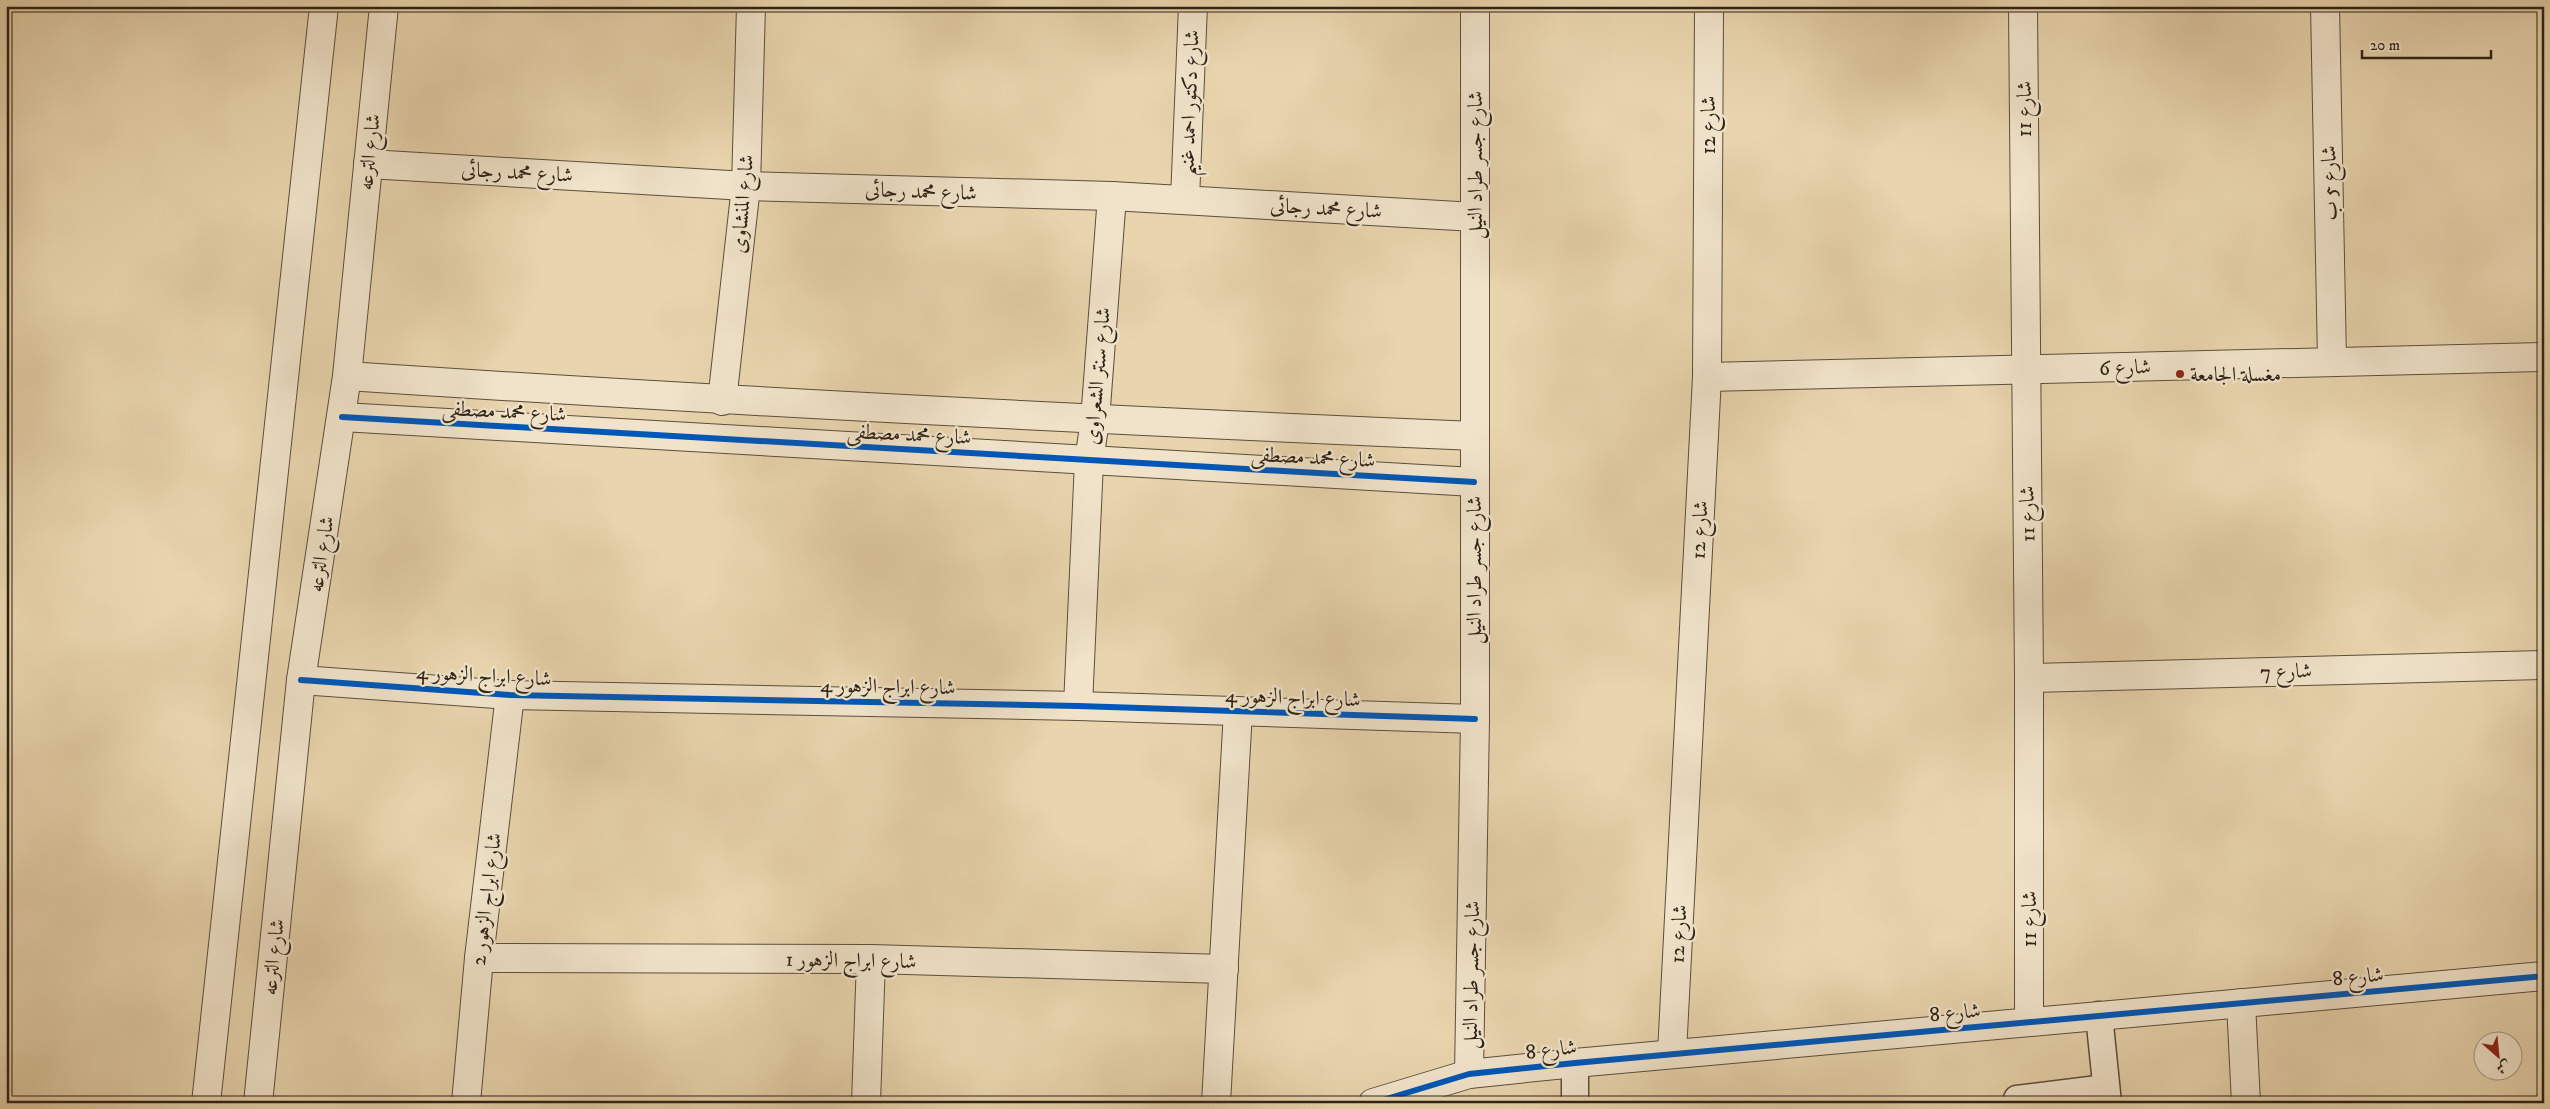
<svg xmlns="http://www.w3.org/2000/svg" width="2550" height="1109" viewBox="0 0 2550 1109" font-family="'IM FELL DW Pica',Amiri,serif">
<style>
.lines{fill:none;stroke-linecap:round;stroke-linejoin:round}
.service-casing{stroke:#5c4e3c;stroke-width:29}
.minor-casing{stroke:#5c4e3c;stroke-width:30}
.tertiary-casing{stroke:#5c4e3c;stroke-width:30}
.service{stroke:#f0e3ca;stroke-width:26}
.minor{stroke:#f0e3ca;stroke-width:28}
.tertiary{stroke:#f0e3ca;stroke-width:28}
.cycleway-casing{stroke:#f0e3ca;stroke-width:9}
.cycleway{stroke:#0057b8;stroke-width:6}
.poi-dot{fill:#8f2418;stroke:#f0e3ca;stroke-width:2}
.labels{text-anchor:middle;stroke-width:4.5;stroke-linejoin:round;paint-order:stroke}
.street-label{font-size:21px;fill:#2e2217;stroke:#f0e3ca}
.poi-label{font-size:21px;fill:#2e2217;stroke:#f0e3ca;text-anchor:start}
</style>
<rect width="100%" height="100%" fill="#e8d4ad"/>
<filter id="stains"><feTurbulence type="fractalNoise" baseFrequency=".004" numOctaves="4"/><feColorMatrix values="0 0 0 0 .2 0 0 0 0 .09 0 0 0 0 .02 0 0 0 .5 -.17"/></filter>
<radialGradient id="worn" r=".72"><stop offset=".6" stop-color="#630" stop-opacity="0"/><stop offset="1" stop-color="#630" stop-opacity=".3"/></radialGradient>
<g class="lines">
<defs>
<g id="service">
<path d="M2099,1015L2108,1103"/>
<path d="M2017,1099L2106,1088"/>
<path d="M1575,1103V1063"/>
</g>
<g id="minor">
<path d="M2023,6L2029,678V1022"/>
<path d="M2325,6L2332,360"/>
<path d="M368,164L746,186L1112,196L1475,217"/>
<path d="M1185,199L1193,6"/>
<path d="M347,376C723,401 1099,420 1475,436"/>
<path d="M1707,377L2544,357"/>
<path d="M722,401L746,186L751,6"/>
<path d="M342,417L1474,482"/>
<path d="M2029,678L2544,665"/>
<path d="M301,680L510,695L1078,706L1475,719"/>
<path d="M1078,706L1089,461L1095,420L1112,196"/>
<path d="M479,958L871,959L1224,969"/>
<path d="M2241,1003L2246,1103"/>
<path d="M1672,1053L1707,377L1709,6"/>
<path d="M1469,1074L1475,719V6"/>
<path d="M206,1103L324,6"/>
<path d="M258,1103L301,680L347,376L384,6"/>
<path d="M466,1103L479,958L510,695"/>
<path d="M866,1103L871,959"/>
<path d="M1216,1103L1238,711"/>
</g>
<path id="tertiary" d="M1373,1103L1469,1074L1575,1063L2544,976"/>
</defs>
<!-- service casing -->
<use href="#service" class="service-casing"/>
<!-- minor casing -->
<use href="#minor" class="minor-casing"/>
<!-- tertiary casing -->
<use href="#tertiary" class="tertiary-casing"/>
<!-- service -->
<use href="#service" class="service"/>
<!-- minor -->
<use href="#minor" class="minor"/>
<!-- tertiary -->
<use href="#tertiary" class="tertiary"/>
<defs>
<g id="cycleway">
<path d="M342,417L1474,482"/>
<path d="M301,680L510,695L1078,706L1475,719"/>
<path d="M1373,1103L1469,1074L1575,1063L2544,976"/>
</g>
</defs>
<!-- cycleway casing -->
<use href="#cycleway" class="cycleway-casing"/>
<!-- cycleway -->
<use href="#cycleway" class="cycleway"/>
</g>
<!-- markers -->
<circle class="poi-dot" cx="2180" cy="374" r="5"/>
<g class="labels">
<!-- street labels -->
<g class="street-label">
<text transform="translate(1189 103) rotate(-88)" y="7">شارع دكتور احمد غنيم</text>
<text transform="translate(2024 109) rotate(-90)" y="7">شارع 11</text>
<text transform="translate(1708 125) rotate(-90)" y="7">شارع 12</text>
<text transform="translate(369 152) rotate(-84)" y="7">شارع الترعه</text>
<text transform="translate(1475 165) rotate(-90)" y="7">شارع جسر طراد النيل</text>
<text transform="translate(517 172) rotate(3)" y="7">شارع محمد رجائى</text>
<text transform="translate(2329 183) rotate(-91)" y="7">شارع 5 ب</text>
<text transform="translate(921 191) rotate(2)" y="7">شارع محمد رجائى</text>
<text transform="translate(742 204) rotate(-85)" y="7">شارع المنشاوى</text>
<text transform="translate(1326 208) rotate(3)" y="7">شارع محمد رجائى</text>
<text transform="translate(2125 367) rotate(-2)" y="7">شارع 6</text>
<text transform="translate(1097 376) rotate(-85)" y="7">شارع سنتر الشعراوى</text>
<text transform="translate(504 411) rotate(3)" y="7">شارع محمد مصطفى</text>
<text transform="translate(909 434) rotate(3)" y="7">شارع محمد مصطفى</text>
<text transform="translate(1313 457) rotate(3)" y="7">شارع محمد مصطفى</text>
<text transform="translate(2027 514) rotate(-91)" y="7">شارع 11</text>
<text transform="translate(1699 530) rotate(-87)" y="7">شارع 12</text>
<text transform="translate(321 554) rotate(-81)" y="7">شارع الترعه</text>
<text transform="translate(1474 570) rotate(-90)" y="7">شارع جسر طراد النيل</text>
<text transform="translate(2286 671) rotate(-2)" y="7">شارع 7</text>
<text transform="translate(484 675) rotate(3)" y="7">شارع ابراج الزهور 4</text>
<text transform="translate(888 686) rotate(1)" y="7">شارع ابراج الزهور 4</text>
<text transform="translate(1293 697) rotate(2)" y="7">شارع ابراج الزهور 4</text>
<text transform="translate(486 899) rotate(-83)" y="7">شارع ابراج الزهور 2</text>
<text transform="translate(2029 919) rotate(-90)" y="7">شارع 11</text>
<text transform="translate(1678 934) rotate(-87)" y="7">شارع 12</text>
<text transform="translate(273 957) rotate(-84)" y="7">شارع الترعه</text>
<text transform="translate(851 960) rotate(1)" y="7">شارع ابراج الزهور 1</text>
<text transform="translate(1471 975) rotate(-89)" y="7">شارع جسر طراد النيل</text>
<text transform="translate(2358 976) rotate(-5)" y="7">شارع 8</text>
<text transform="translate(1955 1012) rotate(-5)" y="7">شارع 8</text>
<text transform="translate(1551 1049) rotate(-6)" y="7">شارع 8</text>
</g>
<!-- poi labels -->
<g class="poi-label">
<text x="2190" y="381">مغسلة الجامعة</text>
</g>
</g>
<!-- margin -->
<rect width="2550" height="1109" fill="none" stroke="#e8d4ad" stroke-width="25"/>
<rect x="8" y="8" width="2535" height="1094" fill="none" stroke="#2e2217" stroke-width="2.5"/>
<rect x="12" y="12" width="2525" height="1084" fill="none" stroke="#2e2217"/>
<!-- north arrow -->
<g transform="translate(2498 1056) rotate(153)"><circle r="24" fill="#f0e3ca" stroke="#a29682"/>
<path d="M0-4L9 19L0 12L-9 19Z" fill="#8f2418"/>
<text y="-8" font-size="14" font-weight="bold" text-anchor="middle" fill="#2e2217">ش</text>
</g>
<!-- scale -->
<path d="M2362 50v8h129v-8" fill="none" stroke="#2e2217" stroke-width="2.5"/>
<text x="2370" y="50" font-size="15" fill="#2e2217" stroke="#f0e3ca" stroke-width="4" paint-order="stroke">20 m</text>
<rect width="100%" height="100%" filter="url(#stains)"/>
<rect width="100%" height="100%" fill="url(#worn)"/>
</svg>
